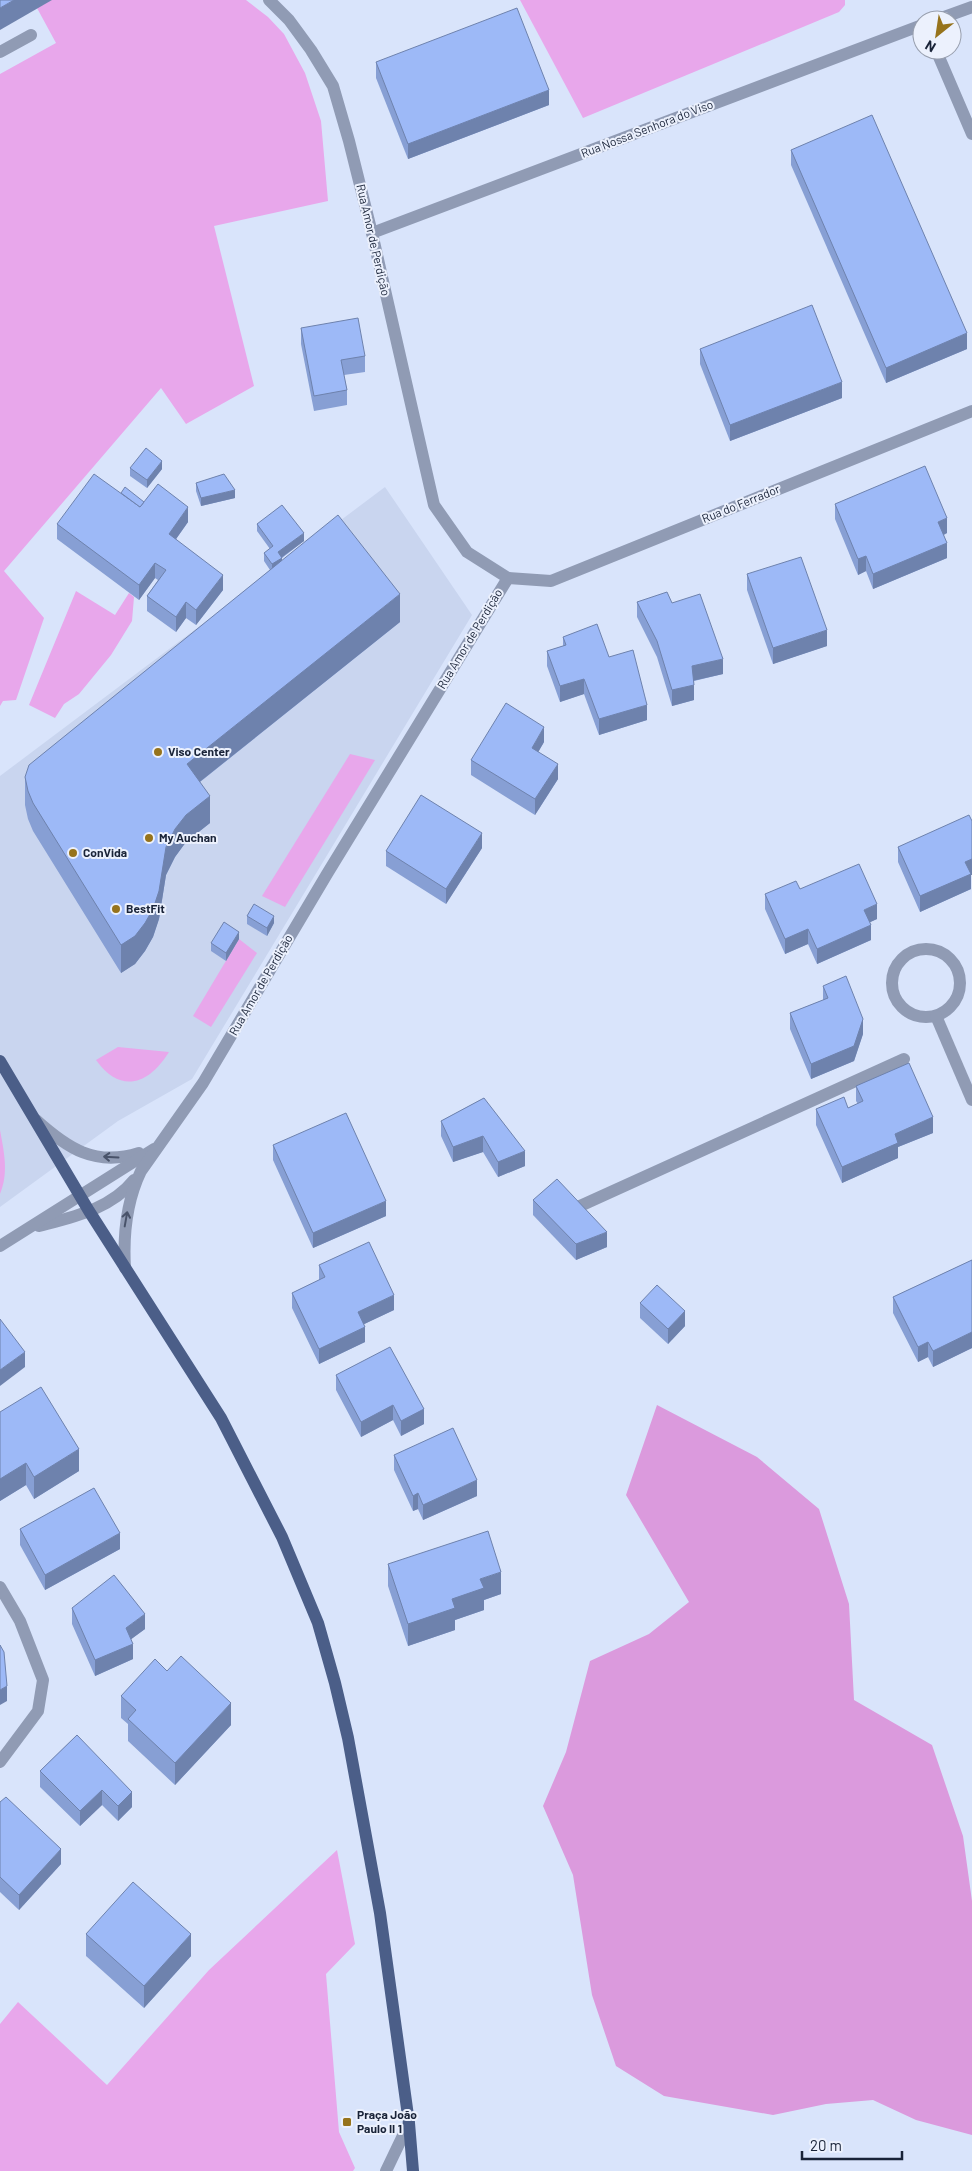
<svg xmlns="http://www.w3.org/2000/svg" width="972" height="2171" viewBox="0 0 972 2171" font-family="Barlow,sans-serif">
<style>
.built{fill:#c9d5ef}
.green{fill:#e8a7eb}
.forest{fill:#db9add}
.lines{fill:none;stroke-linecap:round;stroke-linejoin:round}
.minor{stroke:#909bb4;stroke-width:12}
.major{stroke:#4b5e88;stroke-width:12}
.wall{fill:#879fd4}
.shaded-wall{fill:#6e82ad}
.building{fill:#9db9f7;stroke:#6e82ad}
.oneway{stroke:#49536a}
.poi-dot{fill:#96731c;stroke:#ecf1fd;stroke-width:2}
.labels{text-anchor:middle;stroke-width:4;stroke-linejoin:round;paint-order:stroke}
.street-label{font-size:12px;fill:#192338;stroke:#ecf1fd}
.poi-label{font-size:12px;font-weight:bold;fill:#192338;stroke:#ecf1fd;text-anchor:start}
</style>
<rect width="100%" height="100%" fill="#d9e4fb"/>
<!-- built -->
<path class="built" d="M385,487L472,615L192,1079L118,1121L0,1207V776Z"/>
<!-- green -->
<g class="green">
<path d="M51,0H246L268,17L284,34L305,73L321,121L328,201L214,226L254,386L186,424L161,388L4,571L44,618L16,700L3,701L0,706V74L56,43L37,8Z"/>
<path d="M520,0H845V5L839,12L583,118Z"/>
<path d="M76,591L115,615L129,593L134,597L132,621L111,655L79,694L64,704L55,718L29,705Z"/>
<path d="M350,754L375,760L285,907L262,896Z"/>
<path d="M239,939L257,953L211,1027L193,1016Z"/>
<path d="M118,1047L169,1052C149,1084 121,1095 96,1060Z"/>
<path d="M0,1130C4,1152 9,1173 0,1194Z"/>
<path d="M337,1850L355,1944L326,1974L339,2132L355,2168L353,2171H0V2024L18,2002L107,2085L209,1970Z"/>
</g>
<!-- forest -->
<path class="forest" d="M657,1405L757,1457L819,1509L849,1604L854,1700L932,1745L963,1836L972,1901V2135L916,2120L873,2100L826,2104L773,2115L664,2096L616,2066L592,1995L573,1875L543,1806L566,1752L590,1661L649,1634L689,1602L626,1495Z"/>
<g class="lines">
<!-- minor -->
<g class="minor">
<path d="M936,20L972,7"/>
<path d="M936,50L972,134"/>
<path d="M0,52L31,35"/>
<path d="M372,233L922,25"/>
<path d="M508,578L551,581L972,411"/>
<circle cx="926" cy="983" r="34"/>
<path d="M936,1016L972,1100"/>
<path d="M36,1120C67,1148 95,1167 139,1153"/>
<path d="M580,1206L904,1059"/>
<path d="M39,1226C73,1217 111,1209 134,1180"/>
<path d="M0,1246L154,1149"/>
<path d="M125,1268C123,1234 126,1202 141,1171L203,1083L327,874L508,578L467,552L434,505L372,233L349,141L333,86L311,50L289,20L269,0"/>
<path d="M0,1587L20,1621L43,1680L38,1711L0,1762"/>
<path d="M386,2171L409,2123"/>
</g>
<!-- major -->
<path class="major" d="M0,1061L89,1211L221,1418L282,1537L318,1623L335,1683L348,1738L380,1913L409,2123L413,2171"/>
</g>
<!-- wall -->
<g class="wall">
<path d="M376,62L549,105L408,159L376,78Z"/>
<path d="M791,150L967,349L886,383L791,165Z"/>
<path d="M301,328L365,356V372L344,375L347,390V405L314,411L301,344Z"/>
<path d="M700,349L842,398L730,441L700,364Z"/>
<path d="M130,468L162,469L147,488L130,476Z"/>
<path d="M196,483L235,498L201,506L196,491Z"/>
<path d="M121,493L144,502L188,522L176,539L223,590L196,625L186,618L176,632L147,611V596L158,580L155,578L139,600L57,539V524Z"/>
<path d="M835,504L947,533L944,535L947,558L873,589L866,571L858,575L835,519Z"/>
<path d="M257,524L304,541L282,558V561L400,622L200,782L210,823L186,842L175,857L166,875L159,919L153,937L145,951L135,964L121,973L33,831L28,819L25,805V777L270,570L264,561V553L270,549L257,531Z"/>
<path d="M747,574L827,646L773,664L747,590Z"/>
<path d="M637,602L672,603L723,674L694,681V700L672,706L657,657L637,617Z"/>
<path d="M563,637L609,657L647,720L599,735L584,694L560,702L547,666V651L563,646Z"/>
<path d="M544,742L538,752L558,779L535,815L471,775V760Z"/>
<path d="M972,821V875H971V889L920,912L898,862V847Z"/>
<path d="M482,848L446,904L386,866V851Z"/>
<path d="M800,889L877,919L870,922L871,940L817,964L808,944L785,954L765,909V894Z"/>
<path d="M247,916L274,923L267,936L247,924Z"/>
<path d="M239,939L226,961L211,951V943Z"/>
<path d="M823,986L863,1034L854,1061L811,1079L790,1029V1013L823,1000Z"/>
<path d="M856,1086L933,1133L898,1147V1158L842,1183L816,1125V1109L848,1108L858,1104L856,1101Z"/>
<path d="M484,1098L525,1166L498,1177L483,1152L453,1162L441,1136V1121Z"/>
<path d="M273,1145L386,1216L313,1248L273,1160Z"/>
<path d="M533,1200L607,1247L576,1260L533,1215Z"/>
<path d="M972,1260V1348L933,1367L928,1357L918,1362L893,1313V1297Z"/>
<path d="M319,1265L394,1310L364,1324L365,1342L319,1364L292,1308V1293L319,1280Z"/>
<path d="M640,1303L685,1326L668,1344L640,1318Z"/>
<path d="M336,1375L424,1409V1424L401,1436L393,1420L361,1437L336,1390Z"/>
<path d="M0,1412L79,1471L34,1499L26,1485L0,1501Z"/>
<path d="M394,1455L477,1496L423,1520L418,1509L413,1511L394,1470Z"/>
<path d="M20,1529L120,1549L45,1590L20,1545Z"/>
<path d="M388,1564L501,1594L484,1600V1610L455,1620V1630L408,1646L388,1586Z"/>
<path d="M72,1608L145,1629L131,1639L133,1659L95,1676L72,1624Z"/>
<path d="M167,1671L231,1725L175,1785L128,1741V1724L121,1718V1696Z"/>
<path d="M77,1735L132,1807L118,1821L102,1805L80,1826L40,1787V1771Z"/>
<path d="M0,1802L61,1864L19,1910L0,1892Z"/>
<path d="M86,1934L191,1956L144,2008L86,1956Z"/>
</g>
<!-- shaded-wall -->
<g class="shaded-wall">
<path d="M14,0H52L0,30V8Z"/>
<path d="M549,90V105L408,159V144Z"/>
<path d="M967,333V349L886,383V368Z"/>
<path d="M842,382V398L730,441V425Z"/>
<path d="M162,461V469L147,488V480Z"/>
<path d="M235,490V498L201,506V498Z"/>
<path d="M188,507V522L169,549V534Z"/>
<path d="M947,518V533L938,537V522Z"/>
<path d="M304,533V541L278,560V552Z"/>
<path d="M947,543V558L873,589V574Z"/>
<path d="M866,556V571L858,575V559Z"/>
<path d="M282,558V566L272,572V564Z"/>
<path d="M155,563V578L139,600V585Z"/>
<path d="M223,575V590L196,625V610Z"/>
<path d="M400,594V622L187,792V764Z"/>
<path d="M186,602V618L176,632V617Z"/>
<path d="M827,630V646L773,664V648Z"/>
<path d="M723,659V674L692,681V666Z"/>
<path d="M584,679V694L560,702V686Z"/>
<path d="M694,685V700L672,706V690Z"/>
<path d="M647,705V720L599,735V719Z"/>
<path d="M544,727V742L532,763V748Z"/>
<path d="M558,764V779L535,815V799Z"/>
<path d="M210,796V823L186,842L175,857L166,875L159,919L153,937L145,951L135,964L121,973V945L175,829L186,815Z"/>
<path d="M482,833V848L446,904V889Z"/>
<path d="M972,859V875H971V889L920,912V896L965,862Z"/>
<path d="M877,904V919L864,925V910Z"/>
<path d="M274,916V923L267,936V928Z"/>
<path d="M871,925V940L817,964V949Z"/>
<path d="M808,929V944L785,954V939Z"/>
<path d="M239,932V939L226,961V953Z"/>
<path d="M863,1019V1034L854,1061L811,1079V1064Z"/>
<path d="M933,1117V1133L898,1147V1158L842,1183V1167L895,1134Z"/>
<path d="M483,1136V1152L453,1162V1147Z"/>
<path d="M525,1151V1166L498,1177V1162Z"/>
<path d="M386,1201V1216L313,1248V1233Z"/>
<path d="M607,1232V1247L576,1260V1244Z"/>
<path d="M394,1295V1310L358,1327V1312Z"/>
<path d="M685,1311V1326L668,1344V1329Z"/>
<path d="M365,1327V1342L319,1364V1349Z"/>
<path d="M972,1332V1348L933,1367V1351Z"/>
<path d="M928,1342V1357L918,1362V1347Z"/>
<path d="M25,1352V1367L0,1386V1370Z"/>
<path d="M393,1405V1420L361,1437V1422Z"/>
<path d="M424,1409V1424L401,1436V1421Z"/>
<path d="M79,1449V1471L34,1499V1477Z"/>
<path d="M26,1463V1485L0,1501V1479Z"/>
<path d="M477,1480V1496L423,1520V1505Z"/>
<path d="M418,1493V1509L413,1511V1496Z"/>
<path d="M120,1533V1549L45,1590V1575Z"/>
<path d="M501,1572V1594L484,1600V1610L455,1620V1630L408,1646V1624L452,1599L480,1579Z"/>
<path d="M145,1614V1629L126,1643V1628Z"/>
<path d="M133,1644V1659L95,1676V1660Z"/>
<path d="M7,1686V1701L0,1705V1690Z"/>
<path d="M231,1703V1725L175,1785V1763Z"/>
<path d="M102,1790V1805L80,1826V1811Z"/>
<path d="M132,1792V1807L118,1821V1806Z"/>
<path d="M61,1849V1864L19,1910V1895Z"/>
<path d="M191,1934V1956L144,2008V1986Z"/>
</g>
<!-- building -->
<g class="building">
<path d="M0,0H14L0,8Z"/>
<path d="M517,8L549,90L408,144L376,62Z"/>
<path d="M872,115L967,333L886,368L791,150Z"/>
<path d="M812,305L842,382L730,425L700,349Z"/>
<path d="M358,318L365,356L341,360L347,390L314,396L301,328Z"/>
<path d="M146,448L162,461L147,480L130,468Z"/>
<path d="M925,466L947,518L938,522L947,543L873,574L866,556L858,559L835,504Z"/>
<path d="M94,474L140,507L158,484L188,507L169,534L223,575L196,610L186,602L176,617L147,596L166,570L155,563L139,585L57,524Z"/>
<path d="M224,474L235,490L201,498L196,483Z"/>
<path d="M125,487L144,502L140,507L121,493Z"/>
<path d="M282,505L304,533L278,552L282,558L272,564L264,553L273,546L257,524Z"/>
<path d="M338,515L400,594L187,764L210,796L186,815L175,829L166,847L159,891L153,909L145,923L135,936L121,945L33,803L28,791L25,777L29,765Z"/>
<path d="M801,557L827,630L773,648L747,574Z"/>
<path d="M667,592L672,603L700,594L723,659L692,666L694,685L672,690L657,641L637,602Z"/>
<path d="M597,624L609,657L633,650L647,705L599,719L584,679L560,686L547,651L566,645L563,637Z"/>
<path d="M506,703L544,727L532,748L558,764L535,799L471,760Z"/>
<path d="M421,795L482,833L446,889L386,851Z"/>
<path d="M969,815L972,821V859L965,862L971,874L920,896L898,847Z"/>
<path d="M859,864L877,904L864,910L871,925L817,949L808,929L785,939L765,894L796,881L800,889Z"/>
<path d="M254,904L274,916L267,928L247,916Z"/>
<path d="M224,922L239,932L226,953L211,943Z"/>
<path d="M846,976L863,1019L854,1046L811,1064L790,1013L828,998L823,986Z"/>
<path d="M909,1063L933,1117L895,1134L898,1143L842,1167L816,1109L844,1097L848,1108L863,1101L856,1086Z"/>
<path d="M484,1098L525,1151L498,1162L483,1136L453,1147L441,1121Z"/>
<path d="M346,1113L386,1201L313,1233L273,1145Z"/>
<path d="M557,1179L607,1232L576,1244L533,1200Z"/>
<path d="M369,1242L394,1295L358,1312L365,1327L319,1349L292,1293L325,1277L319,1265Z"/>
<path d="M972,1260V1332L933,1351L928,1342L918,1347L893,1297Z"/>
<path d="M657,1285L685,1311L668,1329L640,1303Z"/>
<path d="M0,1319L25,1352L0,1370Z"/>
<path d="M390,1347L424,1409L401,1421L393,1405L361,1422L336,1375Z"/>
<path d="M41,1387L79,1449L34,1477L26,1463L0,1479V1412Z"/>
<path d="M453,1428L477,1480L423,1505L418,1493L413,1496L394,1455Z"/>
<path d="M94,1488L120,1533L45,1575L20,1529Z"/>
<path d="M488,1531L501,1572L480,1579L484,1588L452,1599L455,1608L408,1624L388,1564Z"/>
<path d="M114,1575L145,1614L126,1628L133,1644L95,1660L72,1608Z"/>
<path d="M0,1645L4,1652L7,1686L0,1690Z"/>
<path d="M181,1656L231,1703L175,1763L128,1719L136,1710L121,1696L155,1659L167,1671Z"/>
<path d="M77,1735L132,1792L118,1806L102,1790L80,1811L40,1771Z"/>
<path d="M6,1797L61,1849L19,1895L0,1877V1802Z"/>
<path d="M133,1882L191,1934L144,1986L86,1934Z"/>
</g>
<!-- one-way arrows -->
<defs><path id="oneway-shaft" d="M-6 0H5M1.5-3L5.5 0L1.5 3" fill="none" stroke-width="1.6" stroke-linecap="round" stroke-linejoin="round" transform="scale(1.25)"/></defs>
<g class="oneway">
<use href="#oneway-shaft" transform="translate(111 1157) rotate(-177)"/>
<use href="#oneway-shaft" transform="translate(126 1219) rotate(-80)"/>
</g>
<!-- markers -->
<g class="poi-dot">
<circle cx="158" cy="752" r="5"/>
<circle cx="149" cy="838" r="5"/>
<circle cx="73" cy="853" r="5"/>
<circle cx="116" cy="909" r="5"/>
<rect x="342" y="2117" width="10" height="10" rx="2.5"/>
</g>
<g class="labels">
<!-- street labels -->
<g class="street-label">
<text transform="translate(647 129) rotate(-21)" y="4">Rua Nossa Senhora do Viso</text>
<text transform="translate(373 240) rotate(77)" y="4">Rua Amor de Perdição</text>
<text transform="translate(741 504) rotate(-22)" y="4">Rua do Ferrador</text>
<text transform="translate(470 639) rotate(-59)" y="4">Rua Amor de Perdição</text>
<text transform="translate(261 985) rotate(-60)" y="4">Rua Amor de Perdição</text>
</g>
<!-- poi labels -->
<g class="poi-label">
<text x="168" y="756">Viso Center</text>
<text x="159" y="842">My Auchan</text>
<text x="83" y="857">ConVida</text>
<text x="126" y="913">BestFit</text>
<text x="357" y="2119">Praça João<tspan x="357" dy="14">Paulo II 1</tspan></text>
</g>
</g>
<!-- north arrow -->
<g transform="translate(937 35) rotate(210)"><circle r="24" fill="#ecf1fd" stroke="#989fae"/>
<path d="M0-4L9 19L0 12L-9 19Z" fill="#96731c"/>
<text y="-8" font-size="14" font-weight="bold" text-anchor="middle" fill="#192338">N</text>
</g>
<!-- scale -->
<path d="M802 2151v8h100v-8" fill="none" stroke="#192338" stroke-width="2.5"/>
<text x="810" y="2151" font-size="15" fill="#192338" stroke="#ecf1fd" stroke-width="4" paint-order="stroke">20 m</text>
</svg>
